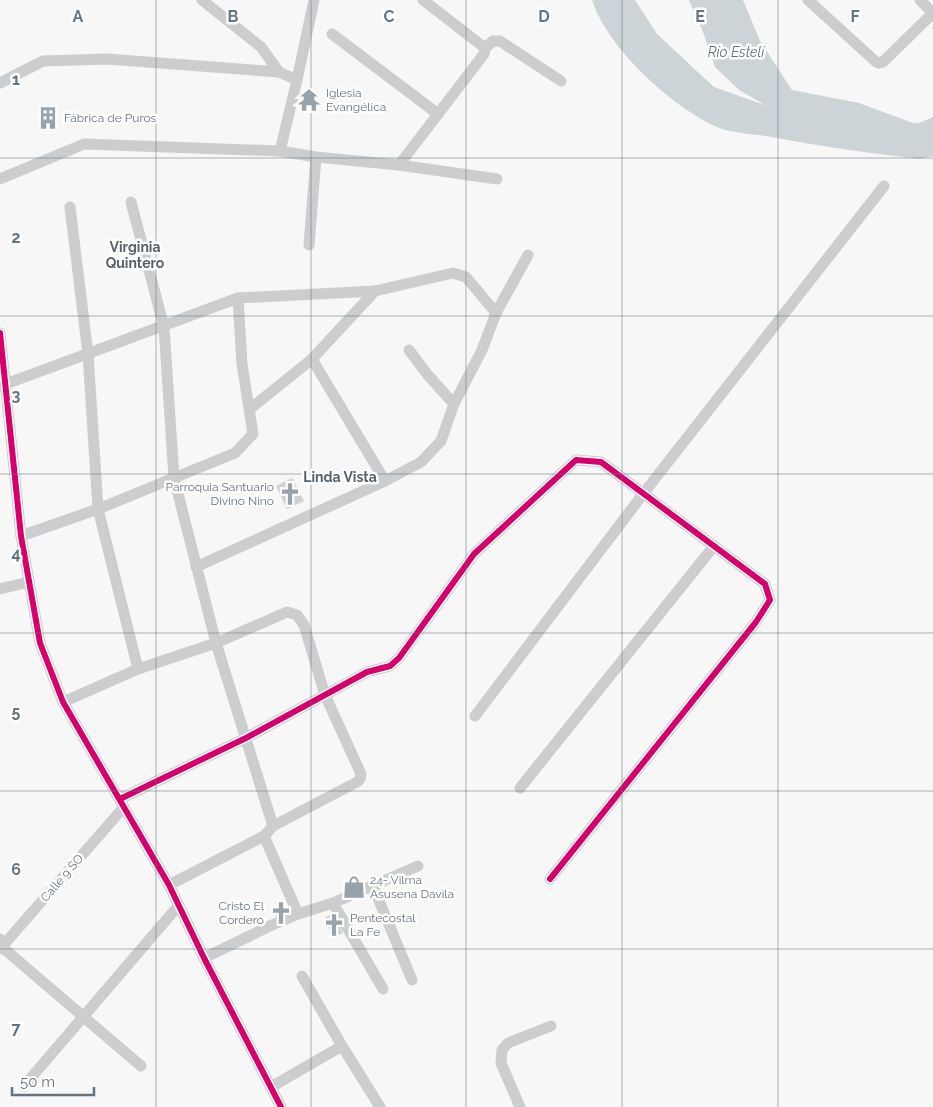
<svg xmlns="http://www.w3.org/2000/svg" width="933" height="1107" viewBox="0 0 933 1107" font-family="Raleway,sans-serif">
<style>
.water{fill:#ccd4d7}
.building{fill:#ced0d1;stroke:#e6e6e6}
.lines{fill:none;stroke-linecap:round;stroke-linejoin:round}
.street{stroke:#cccdce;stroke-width:11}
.cycleway-casing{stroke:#fff;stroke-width:9}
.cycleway{stroke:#d6006c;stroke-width:6}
.grid{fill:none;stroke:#637581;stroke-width:1;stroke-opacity:0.55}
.labels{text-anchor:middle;stroke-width:5;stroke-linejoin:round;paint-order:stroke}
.poi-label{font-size:12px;fill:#637581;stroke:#fff;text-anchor:start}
.street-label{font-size:12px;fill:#637581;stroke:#fff}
.water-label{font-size:14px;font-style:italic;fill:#5e747c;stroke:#fff}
.neighbourhood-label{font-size:14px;font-weight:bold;fill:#55626c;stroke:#fff}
.grid-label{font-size:16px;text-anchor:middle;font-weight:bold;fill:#637581;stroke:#fff;stroke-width:5;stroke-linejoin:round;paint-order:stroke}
</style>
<rect width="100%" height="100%" fill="#f7f7f7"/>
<!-- water -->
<path class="water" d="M592,0H635L657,34L714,87L765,105L739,90L715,67L703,32L689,0H743L760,41L792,90L859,103L913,123H919L933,117V156L920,159C868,153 817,146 766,136C752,134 730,133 717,127C671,106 608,49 592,0Z"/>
<!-- building -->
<g class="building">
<path d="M47,110L55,122L48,126L40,114Z"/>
<path d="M292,478L304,501L287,509L276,486Z"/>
<path d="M285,907L288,915L277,919L274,911Z"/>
<path d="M334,913L343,933L333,938L324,918Z"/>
</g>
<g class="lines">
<!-- street -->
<g class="street">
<path d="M202,0L261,47L279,72"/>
<path d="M808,0L875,61L879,63L883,62L933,13"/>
<path d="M920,0L933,13"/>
<path d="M332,34L438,114"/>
<path d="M485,48L493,41H500L561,81"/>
<path d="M0,83L43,61L107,59L279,72L297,80"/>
<path d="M280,151L297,80L314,0"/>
<path d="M399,165L484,54L485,48L423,0"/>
<path d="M0,179L84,144L280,151L316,157L399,165L497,179"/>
<path d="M131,202L164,327L174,478L216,643L273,826"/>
<path d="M70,207L88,354L98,509L138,669"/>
<path d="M309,245L316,157"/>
<path d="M0,333L21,536L40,643L63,702L169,885L204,958L281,1107"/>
<path d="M409,350L427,374L454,404"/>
<path d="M312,359L385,481"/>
<path d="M0,386L238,298L375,291L453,273L466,277L496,313"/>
<path d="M250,409L312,359L375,291"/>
<path d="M21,536L98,509L235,453L253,434L242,364L238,298"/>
<path d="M196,567L385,481L421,462L441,441L454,404L482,350L496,313L528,255"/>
<path d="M0,589L29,582"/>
<path d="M63,702L138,669L216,643L287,612L297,615L304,625L325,695L361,774L360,779L357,782L273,826L264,836L169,885"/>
<path d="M475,716L643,494L884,186"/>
<path d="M520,788L714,546"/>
<path d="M120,799L246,738L367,672L390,666L399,658L474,554L576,460L601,462L765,584L770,600L756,622L550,879"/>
<path d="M264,836L298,914"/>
<path d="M373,886L412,980"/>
<path d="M333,903L383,989"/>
<path d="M0,939L2,947L141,1066"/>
<path d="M0,949L124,807"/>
<path d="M204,958L272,925L298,914L333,903L418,866"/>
<path d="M302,976L342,1046L380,1107"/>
<path d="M24,1086L179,905"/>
<path d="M271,1087L342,1046"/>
<path d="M520,1107L501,1063L502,1050L508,1043L551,1026"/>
</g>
<defs>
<g id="cycleway">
<path d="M0,333L21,536L40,643L63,702L169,885L204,958L281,1107"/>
<path d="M120,799L246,738L367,672L390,666L399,658L474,554L576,460L601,462L765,584L770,600L756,622L550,879"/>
</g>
</defs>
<!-- cycleway casing -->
<use href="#cycleway" class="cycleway-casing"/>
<!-- cycleway -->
<use href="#cycleway" class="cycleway"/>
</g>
<!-- grid -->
<path class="grid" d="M156,0V1107M311,0V1107M466,0V1107M622,0V1107M778,0V1107M0,158H933M0,316H933M0,474H933M0,633H933M0,791H933M0,949H933"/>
<!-- icons -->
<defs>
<symbol id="temple-bare" viewBox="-9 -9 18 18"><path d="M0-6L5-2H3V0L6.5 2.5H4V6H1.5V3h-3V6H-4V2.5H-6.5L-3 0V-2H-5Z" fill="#97a2aa" stroke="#fff" stroke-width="2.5" paint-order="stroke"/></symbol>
<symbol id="building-bare" viewBox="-9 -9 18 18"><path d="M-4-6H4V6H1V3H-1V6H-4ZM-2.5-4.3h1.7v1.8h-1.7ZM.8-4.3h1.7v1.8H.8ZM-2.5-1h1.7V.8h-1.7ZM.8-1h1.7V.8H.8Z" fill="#97a2aa" stroke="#fff" stroke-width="2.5" paint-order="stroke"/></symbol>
<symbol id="church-bare" viewBox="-9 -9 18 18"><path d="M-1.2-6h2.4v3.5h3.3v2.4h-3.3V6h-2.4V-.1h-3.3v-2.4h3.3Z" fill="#97a2aa" stroke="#fff" stroke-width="2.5" paint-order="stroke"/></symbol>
<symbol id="shop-bare" viewBox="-9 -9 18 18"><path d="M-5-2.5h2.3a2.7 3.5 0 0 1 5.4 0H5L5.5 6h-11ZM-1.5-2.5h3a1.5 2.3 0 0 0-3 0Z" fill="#97a2aa" stroke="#fff" stroke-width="2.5" paint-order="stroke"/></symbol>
</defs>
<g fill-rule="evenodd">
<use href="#temple-bare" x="293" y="84" width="32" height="32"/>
<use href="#building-bare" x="32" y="102" width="32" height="32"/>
<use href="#church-bare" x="274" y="478" width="32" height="32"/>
<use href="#shop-bare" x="338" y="871" width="32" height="32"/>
<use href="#church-bare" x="265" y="897" width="32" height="32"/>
<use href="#church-bare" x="318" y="909" width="32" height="32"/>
</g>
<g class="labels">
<!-- poi labels -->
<g class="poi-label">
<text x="326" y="97">Iglesia<tspan x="326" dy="14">Evangélica</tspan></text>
<text x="64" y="122">Fábrica de Puros</text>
<text x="274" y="491" text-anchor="end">Parroquia Santuario<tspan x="274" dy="14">Divino Nino</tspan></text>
<text x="370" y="884">24- Vilma<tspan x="370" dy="14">Asusena Davila</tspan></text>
<text x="264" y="910" text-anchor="end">Cristo El<tspan x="264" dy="14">Cordero</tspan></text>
<text x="350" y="922">Pentecostal<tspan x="350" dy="14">La Fe</tspan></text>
</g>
<!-- street labels -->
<g class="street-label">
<text transform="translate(62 878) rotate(-49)" y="4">Calle 9 SO</text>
</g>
<!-- water labels -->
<g class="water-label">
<text x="736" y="57">Río Estelí</text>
</g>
<!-- neighbourhood labels -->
<g class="neighbourhood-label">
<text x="135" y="252">Virginia<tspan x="135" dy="16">Quintero</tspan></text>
<text x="340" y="482">Linda Vista</text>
</g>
</g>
<g class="grid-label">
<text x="78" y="22">A</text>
<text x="233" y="22">B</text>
<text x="389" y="22">C</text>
<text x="544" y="22">D</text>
<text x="700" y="22">E</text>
<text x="855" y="22">F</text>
<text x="16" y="85">1</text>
<text x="16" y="243">2</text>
<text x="16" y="401">3</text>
<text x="16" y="559">4</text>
<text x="16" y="717">5</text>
<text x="16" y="875">6</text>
<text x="16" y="1034">7</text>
</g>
<!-- scale -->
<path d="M12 1087v8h82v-8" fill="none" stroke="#637581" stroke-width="2.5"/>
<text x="20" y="1087" font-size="15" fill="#637581" stroke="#ffffff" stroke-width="4" paint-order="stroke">50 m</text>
</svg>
